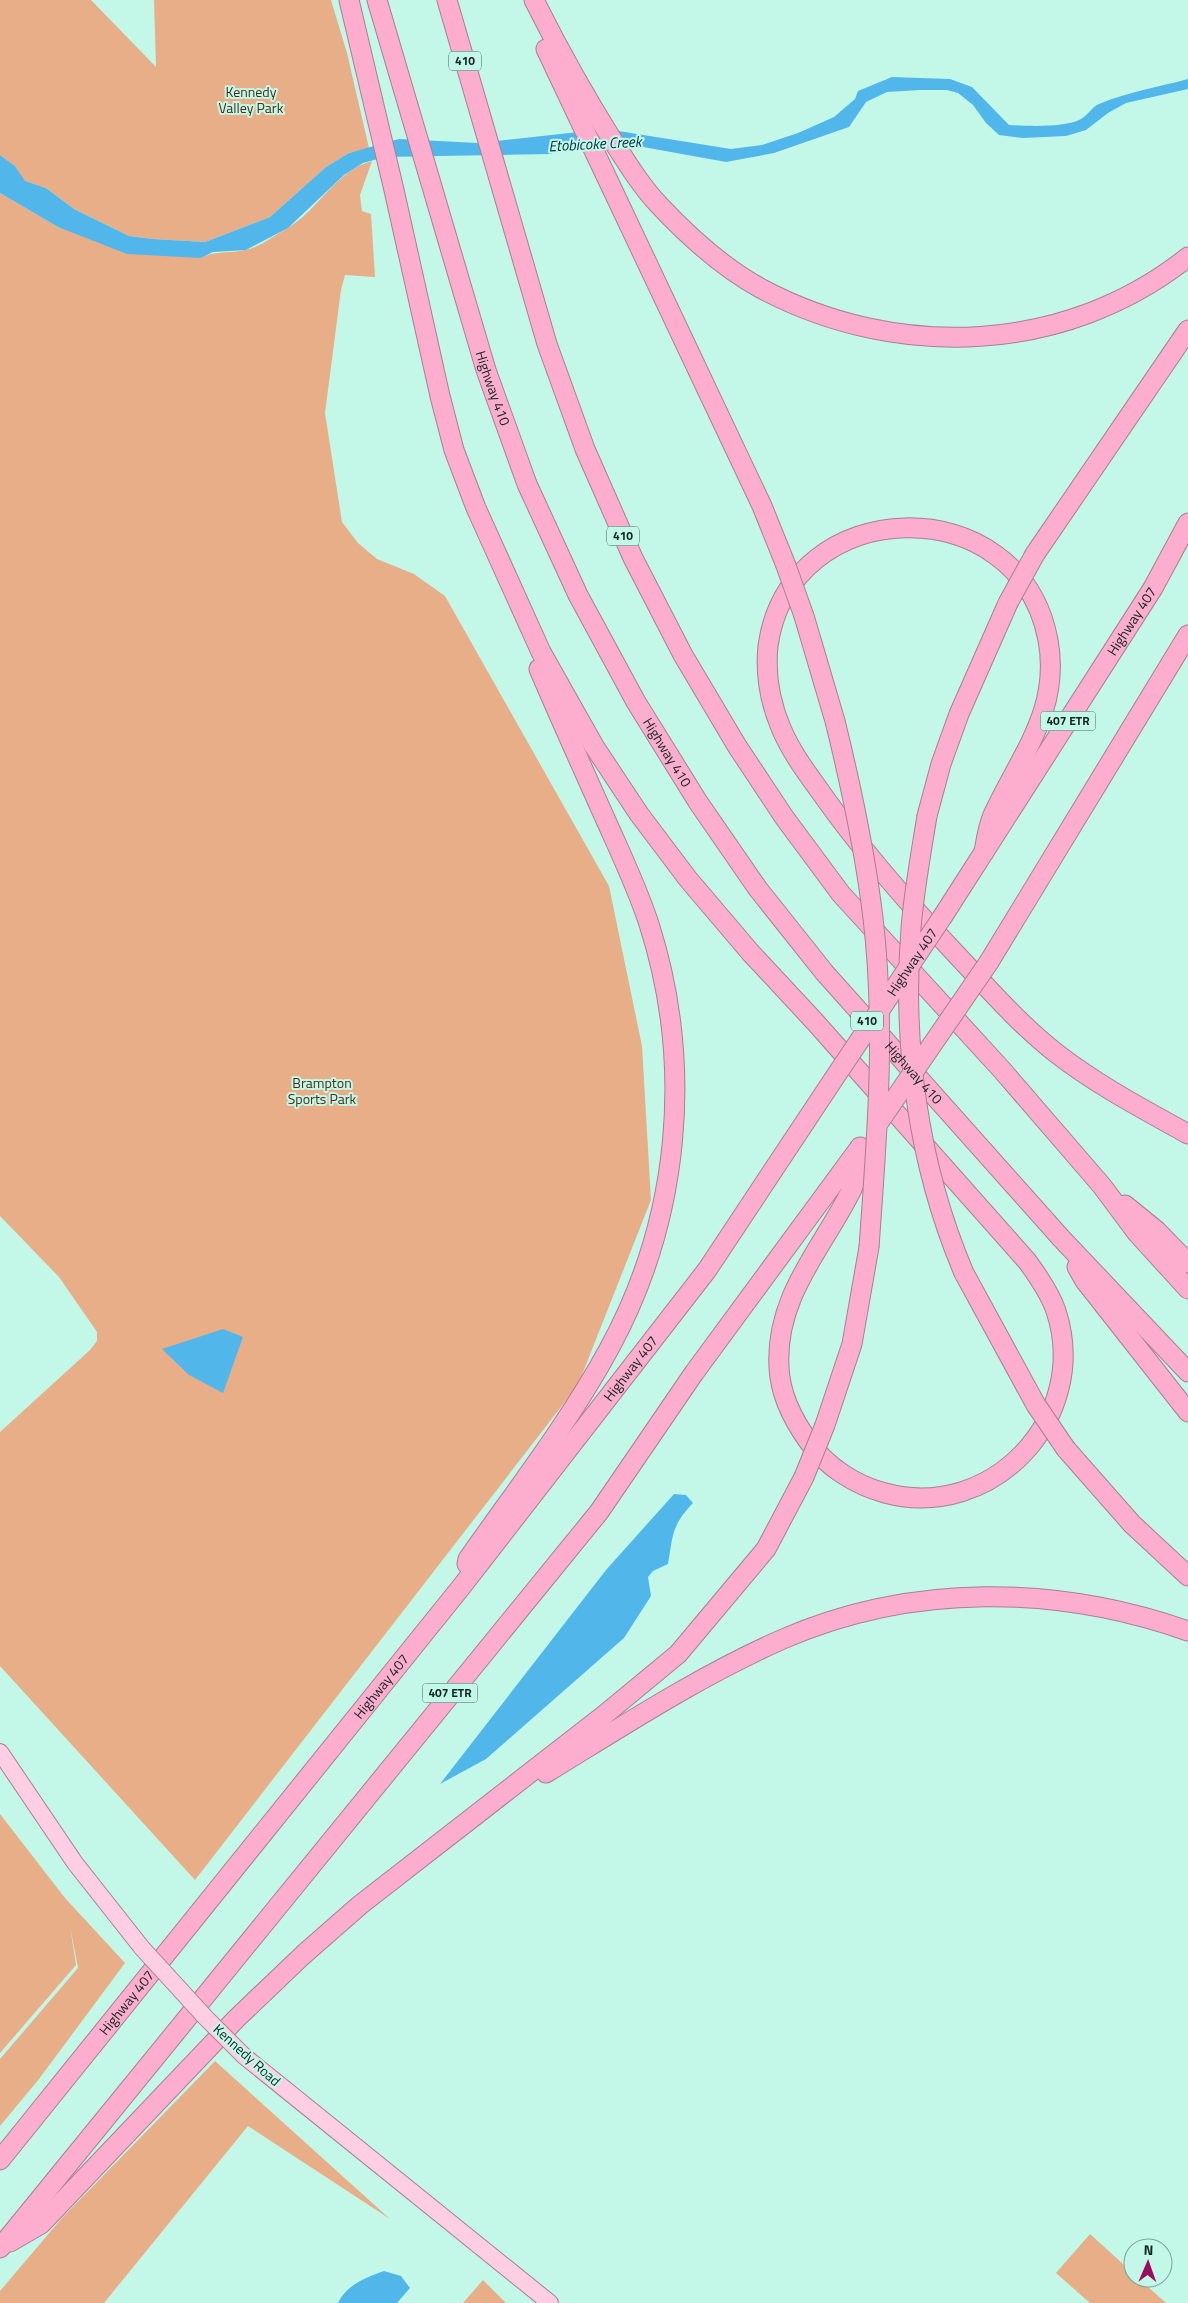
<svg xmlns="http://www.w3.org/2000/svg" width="1188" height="2303" viewBox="0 0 1188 2303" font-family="'Titillium Web',sans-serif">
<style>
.green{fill:#e8ae88}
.water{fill:#51b7eb}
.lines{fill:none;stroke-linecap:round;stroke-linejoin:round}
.major-casing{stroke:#aa7e91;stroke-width:18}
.highway-casing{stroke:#aa7e91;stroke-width:21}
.major{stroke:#fecee2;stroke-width:16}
.highway{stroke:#fdaece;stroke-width:19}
.major-bridge-casing{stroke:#aa7e91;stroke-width:18;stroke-linecap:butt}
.highway-bridge-casing{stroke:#aa7e91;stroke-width:21;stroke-linecap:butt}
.major-bridge{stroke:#fecee2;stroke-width:16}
.highway-bridge{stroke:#fdaece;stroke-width:19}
.labels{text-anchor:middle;stroke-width:4;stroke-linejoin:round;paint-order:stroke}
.shield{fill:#c3f8e8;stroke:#46655c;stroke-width:1}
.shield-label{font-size:12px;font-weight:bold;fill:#112620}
.park-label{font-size:14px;fill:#4d2c15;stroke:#c3f8e8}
.street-label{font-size:14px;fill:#112620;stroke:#c3f8e8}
.water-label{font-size:15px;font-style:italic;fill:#013045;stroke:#c3f8e8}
</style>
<rect width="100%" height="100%" fill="#c3f8e8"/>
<!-- green -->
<g class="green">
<path d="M0,0H91L156,67L154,0H331L347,53L369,148L349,153L326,167L270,217L205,242L153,239L129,236L74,209L46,188L24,181L15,166L0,155Z"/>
<path d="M372,161L360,195L362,211L371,214L375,277L345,275L341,290L325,413L342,522L358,543L377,559L414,574L445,596L609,886L642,1046L651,1200L578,1385L195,1880L0,1666V1432L90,1350L97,1341V1332L59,1277L0,1216V193L58,227L201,258C217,250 229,254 245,250C258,248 274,236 286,229C318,211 335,171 372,161Z"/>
<path d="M0,1814L65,1898L125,1963L39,2079L0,2126V2059L78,1968L70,1926L76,1965L0,2053Z"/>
<path d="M215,2061L390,2219L248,2126L104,2303H0V2291L62,2218Z"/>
<path d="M1090,2234L1133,2273V2278H1138L1166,2303H1090L1056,2273Z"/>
<path d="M483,2280L506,2303H463Z"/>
</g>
<!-- water -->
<g class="water">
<path d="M892,77L950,79L972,87L1009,125C1028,126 1064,128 1081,119C1088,115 1092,107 1099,104C1127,92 1159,87 1188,79V89L1126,103L1108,113L1086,130L1066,136L1023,138L999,135L986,123L973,105L958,93L947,90H920L887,92L866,102L849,127L774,153L726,162L610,141L549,154L385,157L363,163L344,175L288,228L246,250L213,252L201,258L127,254L58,227L0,193V155L15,166L25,181L46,188L74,209L129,236L153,239L205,242L270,217L326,167L349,153L399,139L478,143L606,129L731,149L762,145L798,133L834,117L855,99L858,91Z"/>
<path d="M223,1329L243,1337L223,1393L189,1375L162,1349Z"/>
<path d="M674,1494L686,1495L693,1503C671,1526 673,1536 668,1564L653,1571L648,1577L651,1596L624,1638L486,1759L440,1784L606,1570Z"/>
<path d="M384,2271L401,2276L410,2288L397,2303H338C346,2285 367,2277 384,2271Z"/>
</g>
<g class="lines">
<defs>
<g id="major">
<path d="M0,1752L75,1863L142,1948"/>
<path d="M244,2056L550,2303"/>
</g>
<g id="highway">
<path d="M349,0L394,190L440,396L454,450L476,508L541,652L594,746L639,814L688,879L750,952L816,1023L1027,1261C1038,1276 1050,1293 1056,1311C1091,1417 992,1522 885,1493C855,1485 827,1467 809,1442C793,1420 780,1394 779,1367C775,1296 823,1248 852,1189C858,1177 858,1160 860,1147"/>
<path id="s1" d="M377,0L486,370L527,484L578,595L636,702L698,802L758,889L824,972L1061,1238L1188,1372"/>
<path d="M447,0L547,344L585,449L633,558L683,655L737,746L784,817L841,894L1002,1070L1102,1186L1137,1233L1188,1289"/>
<path d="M534,0C558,48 584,95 613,141C627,163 641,186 659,205C689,237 723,268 762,289C898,361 1066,354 1188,257"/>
<path d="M546,49L762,506L785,563"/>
<path d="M1035,554L1188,330"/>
<path d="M804,616L835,721"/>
<path d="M927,816L941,764L959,714L1008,603"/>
<path d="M984,852C986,840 988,826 993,815C1020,756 1061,710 1048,640C1019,486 789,493 768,646C765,675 770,702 781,728C791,752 807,773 822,794C862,851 907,902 955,953C987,987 1019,1024 1056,1053C1097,1085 1143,1109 1188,1134"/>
<path id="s2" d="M943,916L1153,588L1188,523"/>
<path d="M989,962L1188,635"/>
<path d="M1125,1205L1157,1231L1188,1263"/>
<path d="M1077,1267L1085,1281L1188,1412"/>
<path d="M964,1273L1036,1405"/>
<path d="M825,1425L852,1344L869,1247"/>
<path d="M1066,1449L1132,1524L1188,1576"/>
<path d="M467,1564L468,1559C515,1492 570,1421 609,1349C680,1219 694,1065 649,924C637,887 620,852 604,816C582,767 560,718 539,669"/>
<path d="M546,1773C623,1726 699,1676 783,1639C912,1583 1057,1585 1188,1631"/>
<path id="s3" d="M0,2160L462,1586L707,1270L833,1080"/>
<path d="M10,2242L41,2224L236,2019L303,1955L360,1905L603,1716L678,1654L766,1549L804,1477"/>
<path d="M0,2248L599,1512L694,1373L858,1150"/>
</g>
</defs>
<!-- major casing -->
<use href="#major" class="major-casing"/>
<!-- highway casing -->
<use href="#highway" class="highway-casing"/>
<!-- major -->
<use href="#major" class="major"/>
<!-- highway -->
<use href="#highway" class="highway"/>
<defs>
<path id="major-bridge" d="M142,1948L206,2018L244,2056"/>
<g id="highway-bridge">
<path d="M785,563L804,616"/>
<path d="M1008,603L1035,554"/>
<path d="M835,721C851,786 865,851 873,918C886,1027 877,1138 869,1247"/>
<path d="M927,816C921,853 914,891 911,928C902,1045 918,1165 964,1273"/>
<path id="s4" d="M833,1080L943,916"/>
<path d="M879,1122L989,962"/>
<path d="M1036,1405L1066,1449"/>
<path d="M804,1477L825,1425"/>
</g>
</defs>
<!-- major-bridge casing -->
<use href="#major-bridge" class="major-bridge-casing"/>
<!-- highway-bridge casing -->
<use href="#highway-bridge" class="highway-bridge-casing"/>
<!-- major-bridge -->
<use href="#major-bridge" class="major-bridge"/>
<!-- highway-bridge -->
<use href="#highway-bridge" class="highway-bridge"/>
</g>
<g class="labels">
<!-- shield labels -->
<g class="shield">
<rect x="449" y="51.5" width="32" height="19" rx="4"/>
<rect x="607" y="526.5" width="32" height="19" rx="4"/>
<rect x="1040.5" y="711.5" width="55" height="19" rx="4"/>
<rect x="851" y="1011.5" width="32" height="19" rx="4"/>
<rect x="422.5" y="1683.5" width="55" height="19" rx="4"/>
</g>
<g class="shield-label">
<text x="465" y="65">410</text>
<text x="623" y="540">410</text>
<text x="1068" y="725">407 ETR</text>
<text x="867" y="1025">410</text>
<text x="450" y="1697">407 ETR</text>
</g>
<!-- park labels -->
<g class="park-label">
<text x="251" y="97">Kennedy<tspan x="251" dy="16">Valley Park</tspan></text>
<text x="322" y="1088">Brampton<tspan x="322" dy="16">Sports Park</tspan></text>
</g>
<!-- street labels -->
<g class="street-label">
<text dy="5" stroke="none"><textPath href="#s1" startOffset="405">Highway 410</textPath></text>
<text dy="5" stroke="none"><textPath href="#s2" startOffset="350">Highway 407</textPath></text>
<text dy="5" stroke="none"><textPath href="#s1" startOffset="810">Highway 410</textPath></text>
<text dy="5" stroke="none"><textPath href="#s4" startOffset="142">Highway 407</textPath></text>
<text dy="5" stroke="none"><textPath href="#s1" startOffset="1215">Highway 410</textPath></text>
<text dy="5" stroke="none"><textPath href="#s3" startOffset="1012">Highway 407</textPath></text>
<text dy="5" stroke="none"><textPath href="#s3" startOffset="608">Highway 407</textPath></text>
<text dy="5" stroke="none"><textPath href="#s3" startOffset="202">Highway 407</textPath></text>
<text transform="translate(247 2055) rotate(42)" y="5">Kennedy Road</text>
</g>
<!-- water labels -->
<g class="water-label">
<text transform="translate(595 144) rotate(-3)" y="5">Etobicoke Creek</text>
</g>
</g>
<!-- north arrow -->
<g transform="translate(1148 2263) rotate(2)"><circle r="24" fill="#c3f8e8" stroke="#7ca498"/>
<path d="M0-4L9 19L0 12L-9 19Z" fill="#9a0c5d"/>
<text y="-8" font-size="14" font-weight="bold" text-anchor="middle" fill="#112620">N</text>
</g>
</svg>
